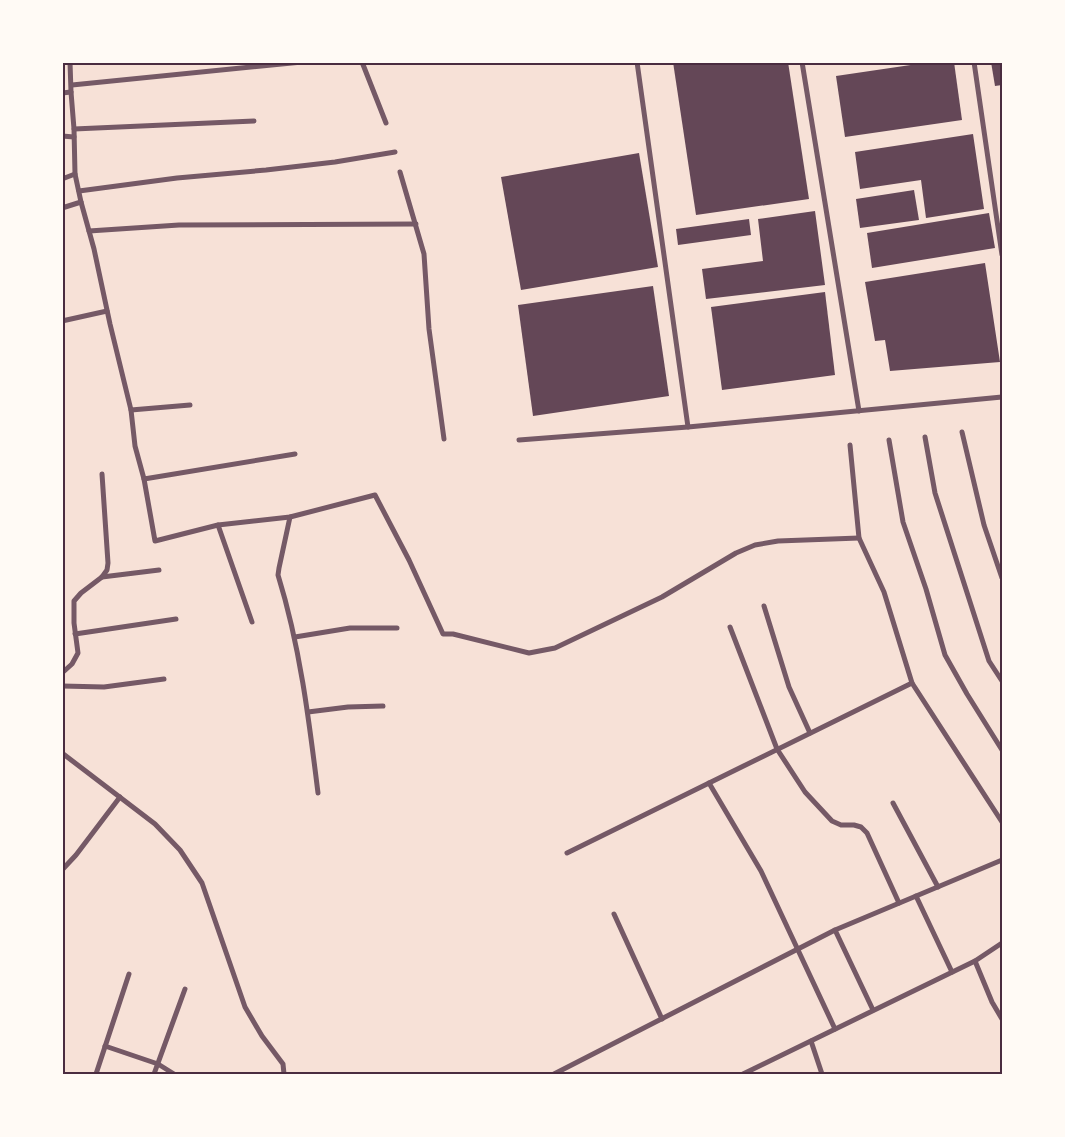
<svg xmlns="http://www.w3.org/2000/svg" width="1065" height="1137" viewBox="0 0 1065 1137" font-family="'Work Sans',sans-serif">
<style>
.building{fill:#644757}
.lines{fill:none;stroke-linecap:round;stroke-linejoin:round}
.minor{stroke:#755966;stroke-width:5}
.neatline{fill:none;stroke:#4a2c40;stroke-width:2}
</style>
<rect width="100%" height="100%" fill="#f7e1d7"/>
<!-- building -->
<g class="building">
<path d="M673,62H788L809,199L696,215Z"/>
<path d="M931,62H954L962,120L845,137L836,76Z"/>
<path d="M991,62H1002V85L995,86Z"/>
<path d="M973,134L984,209L926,218L921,180L860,189L855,152Z"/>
<path d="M639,153L658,267L521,290L501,177Z"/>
<path d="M914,190L919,220L860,228L856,199Z"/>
<path d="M815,211L825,285L706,299L702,269L763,261L758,219Z"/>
<path d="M989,213L995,248L872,268L867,233Z"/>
<path d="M749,219L751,235L678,245L676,229Z"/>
<path d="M985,263L1000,362L890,371L885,340L875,341L865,282Z"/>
<path d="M653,286L669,396L533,416L518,305Z"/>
<path d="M825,292L835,375L722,390L711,307Z"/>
</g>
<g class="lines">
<!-- minor -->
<g class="minor">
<path d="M70,62L71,92L74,129L75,174L81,202L94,249L110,324L131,410L135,446L144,479L155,541L218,525L290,517L375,495L409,560L443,634H453L529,653L555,648L662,597L736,553L755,545L778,541L859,538"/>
<path d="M362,62L386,123"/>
<path d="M637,62L688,427L1002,397"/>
<path d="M802,62L859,411"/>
<path d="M974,62L1002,255"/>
<path d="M72,85L302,62"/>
<path d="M62,93L71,92"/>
<path d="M74,129L254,121"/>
<path d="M62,136L74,137"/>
<path d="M400,172L424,254L429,329L444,439"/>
<path d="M62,179L75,174"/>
<path d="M79,191L177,178L266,170L335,162L395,152"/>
<path d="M62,208L81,202"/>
<path d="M89,231L179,225L416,224"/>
<path d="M62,321L107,311"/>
<path d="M131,410L190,405"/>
<path d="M962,432L984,525L1002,578"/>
<path d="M925,437L935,493L989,661L1002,681"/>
<path d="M519,440L688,427"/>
<path d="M889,440L903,522L926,589L945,655L967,694L1002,750"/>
<path d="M850,445L859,538L884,592L912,683L1002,822"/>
<path d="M144,479L295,454"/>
<path d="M290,517L279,568L278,575C300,646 309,720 318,793"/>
<path d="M218,525L252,622"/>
<path d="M102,577L159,570"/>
<path d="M764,606L789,687L810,733"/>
<path d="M730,627L777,749L805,792L832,821L841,825H854L861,827L867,833L899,903"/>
<path d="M75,634L176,619"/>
<path d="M295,637L350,628H397"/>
<path d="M62,673L72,664L78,653L74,623V601L81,593L102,577L107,570L108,563L102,474"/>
<path d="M62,686L104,687L164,679"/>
<path d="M308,712L348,707L383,706"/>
<path d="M62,753L155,824L180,850L202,883L245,1007L262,1036L283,1064L284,1074"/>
<path d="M709,783L761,871L835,1029"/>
<path d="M893,803L938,887"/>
<path d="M567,853L912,683"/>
<path d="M62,870L76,855L120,797"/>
<path d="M916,896L952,972"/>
<path d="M614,914L662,1019"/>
<path d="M835,930L873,1010"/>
<path d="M975,961L992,1002L1002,1019"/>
<path d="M811,1041L822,1074"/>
<path d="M105,1046L158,1064L174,1074"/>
<path d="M96,1074L129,974"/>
<path d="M154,1074L185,989"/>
<path d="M554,1074L835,930L1002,860"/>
<path d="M743,1074L975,961L1002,943"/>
</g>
</g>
<!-- border -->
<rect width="1065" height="1137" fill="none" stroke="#fffaf5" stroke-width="128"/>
<rect x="64" y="64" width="937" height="1009" class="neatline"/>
</svg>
